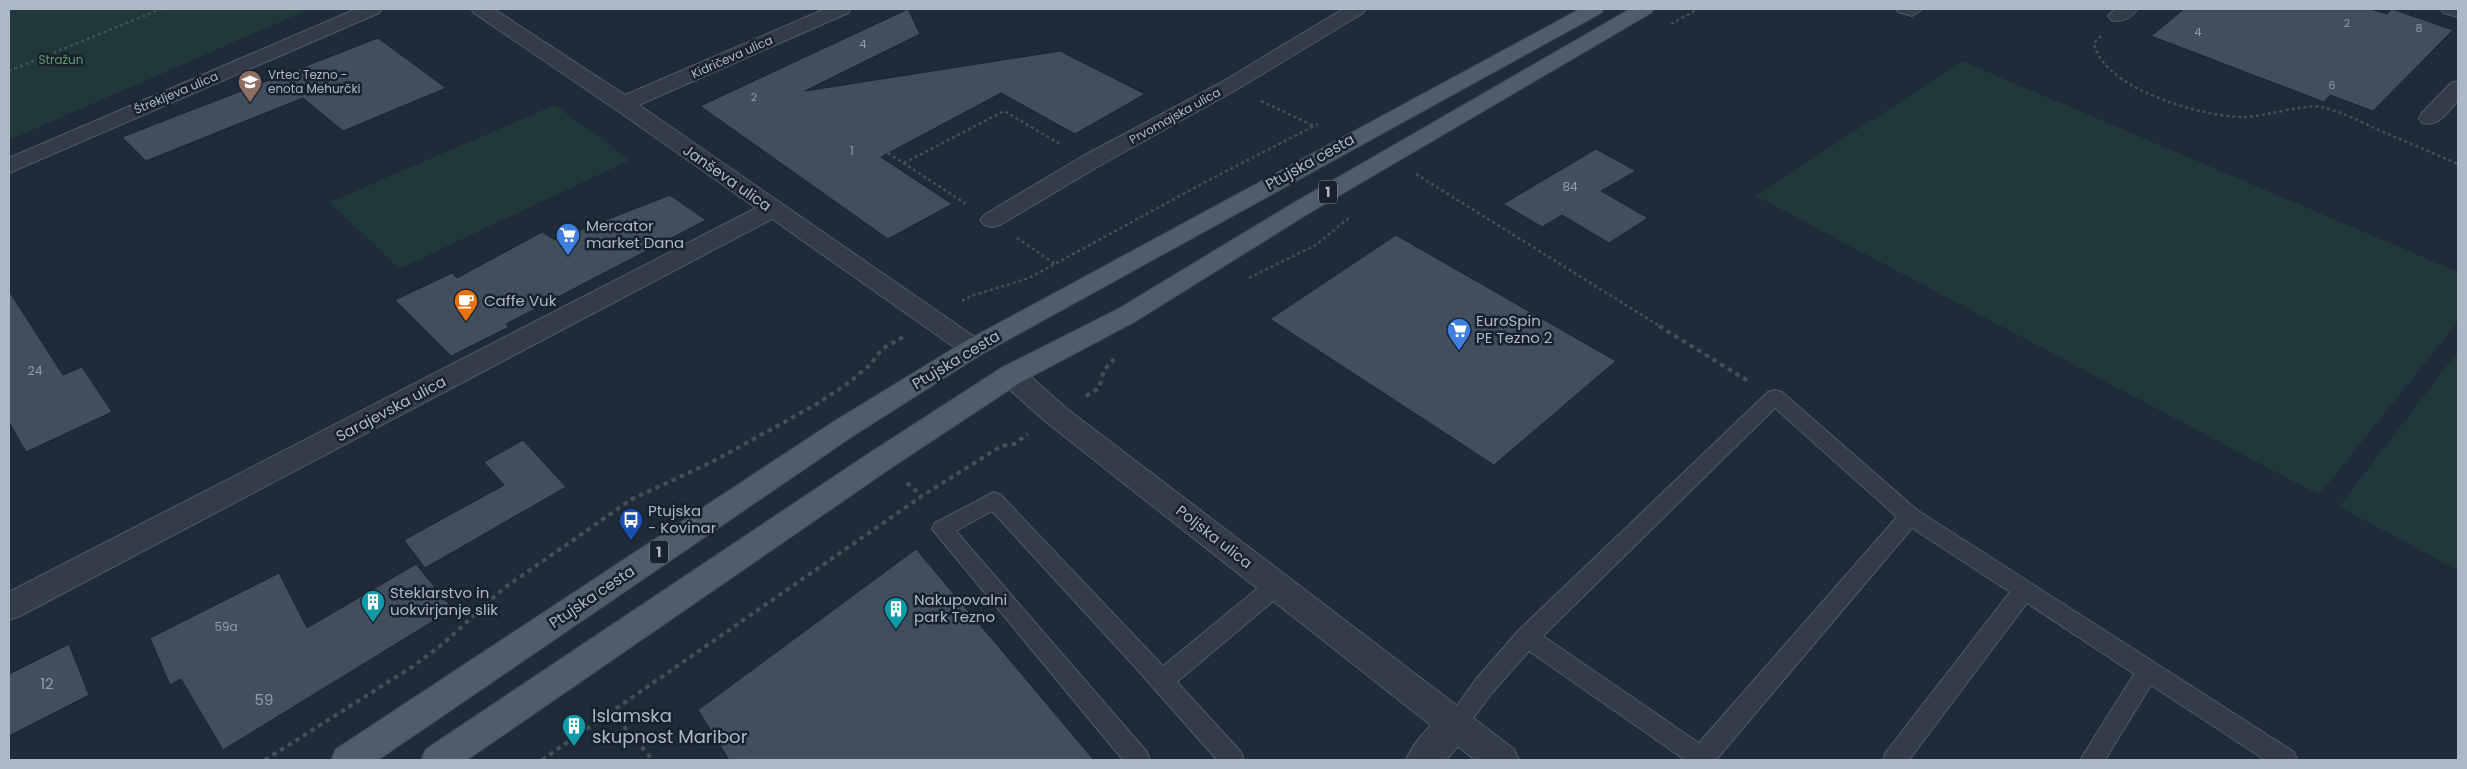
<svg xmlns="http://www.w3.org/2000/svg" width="2467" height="769" viewBox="0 0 2467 769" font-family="Poppins,sans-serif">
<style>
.green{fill:#21383a}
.building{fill:#404e5e;stroke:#1a2430}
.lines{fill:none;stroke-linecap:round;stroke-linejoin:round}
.service-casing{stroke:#505b67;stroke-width:2}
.minor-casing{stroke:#505b67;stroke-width:2}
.tertiary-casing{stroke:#505b67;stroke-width:2}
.primary-casing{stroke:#3c4653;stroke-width:2}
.path-far1{stroke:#3c5454;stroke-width:2.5;stroke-dasharray:3 3;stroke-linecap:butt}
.path{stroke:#3c5454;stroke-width:4;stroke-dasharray:4.5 4.5;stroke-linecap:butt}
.service{fill:#333d49;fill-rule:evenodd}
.minor{fill:#333d49;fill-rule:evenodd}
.tertiary{fill:#333d49;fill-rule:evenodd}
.primary{fill:#505c6a;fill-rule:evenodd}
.labels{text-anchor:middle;stroke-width:5;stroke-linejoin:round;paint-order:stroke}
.far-number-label{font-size:11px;fill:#929eac}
.far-street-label{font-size:12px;fill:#adb8c6;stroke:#18222e}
.far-park-label{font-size:12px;fill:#63986d;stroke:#18222e}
.far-poi-label{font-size:12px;fill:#adb8c6;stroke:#18222e;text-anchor:start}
.number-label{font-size:12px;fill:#929eac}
.shield{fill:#18222e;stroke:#808b98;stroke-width:1}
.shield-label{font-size:14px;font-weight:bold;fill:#adb8c6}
.street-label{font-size:15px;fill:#adb8c6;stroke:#18222e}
.poi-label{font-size:15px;fill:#adb8c6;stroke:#18222e;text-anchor:start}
.near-number-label{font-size:15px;fill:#929eac}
.near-poi-label{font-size:18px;fill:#adb8c6;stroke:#18222e;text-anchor:start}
</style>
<rect width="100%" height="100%" fill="#1f2b39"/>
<!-- green -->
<g class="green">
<path d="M9,9H310L9,140Z"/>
<path d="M1962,61L2458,272V322L2319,495L1756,196Z"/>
<path d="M555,105L630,160L399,269L330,202Z"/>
<path d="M2458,351V570L2339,507Z"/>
</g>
<!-- building -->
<g class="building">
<path d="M908,9L920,34L805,91L1060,51L1145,94L1075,134L1001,93L881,157L952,204L888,239L700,106Z"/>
<path d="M2184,9H2370L2387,14L2392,9L2453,30L2373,111L2330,95L2324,102L2151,36Z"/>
<path d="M378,38L446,88L343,131L303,98L146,161L122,137Z"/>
<path d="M1596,149L1636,171L1601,191L1648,218L1609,243L1562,215L1542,227L1503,204Z"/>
<path d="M670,195L706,220L506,324L509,327L451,356L395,300L452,273L457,278L542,232L555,240Z"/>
<path d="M1396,235L1616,361L1494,465L1270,319Z"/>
<path d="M9,291L63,375L82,367L112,412L26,452L9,422Z"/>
<path d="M523,440L566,487L425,568L404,540L504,485L484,462Z"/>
<path d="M916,549L1094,760H729L698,710Z"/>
<path d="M416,564L453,609L223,750L181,679L170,685L150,638L279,573L307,628Z"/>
<path d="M69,644L89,695L9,736V674Z"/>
</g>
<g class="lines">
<defs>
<g id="service">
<path d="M1896,9H1923L1912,16L1898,12Z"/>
<path d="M1775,390L1782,392L1917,510L2294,752L2297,760H2265L2151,685L2105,760H2080L2134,674L2027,603L1909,760H1883L1886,752L2010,592L1912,528L1716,760H1685L1529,651L1492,693L1463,732L1455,735L1447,732L1443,725L1476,679L1519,630L1768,392ZM1775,408L1897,517L1699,743L1543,636Z"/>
<path d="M994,492L1001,495L1163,666L1269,579L1277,576L1285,579L1288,585L1285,591L1177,682L1241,752L1244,760H1217L1135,667L992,511L956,531L1147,752L1150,760H1123L932,529L935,523Z"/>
</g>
<g id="minor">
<path d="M356,9H382L379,13L9,173V158Z"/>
<path d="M471,9H494L625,95L825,9H851L848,13L639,105L982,342L986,348L982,354L973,357L964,354L772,219L20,616L9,620V592L756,208L615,109L474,13Z"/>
<path d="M1343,9H1366L1363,13L1236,90L1099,166L1000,225L992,227L984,225L980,220L984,215L1083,156L1222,82Z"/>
<path d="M2115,9H2138C2131,18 2122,23 2111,20L2108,16Z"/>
<path d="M2441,9H2458V17L2444,13Z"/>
<path d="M2458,81V100C2448,112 2440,127 2422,123L2419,118L2422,113L2451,83Z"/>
<path d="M1455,710L1467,714L1472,725L1467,736L1446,760H1406C1414,741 1435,717 1455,710Z"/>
</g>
<path id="tertiary" d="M1011,366L1021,368L1066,408L1514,749L1519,760H1475L1046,422L1001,382L997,375L1001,368Z"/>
<g id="primary">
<path d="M1580,9H1604L1601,13L982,354L853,436L378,760H331L336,749L833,422L964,342Z"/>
<path d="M1630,9H1654L1651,13L1306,215L1136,321L1021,382L891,468L467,760H421L426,749L871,452L1001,368L1118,309L1290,205Z"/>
</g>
</defs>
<!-- service casing -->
<use href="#service" class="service-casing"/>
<!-- minor casing -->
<use href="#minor" class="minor-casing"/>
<!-- tertiary casing -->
<use href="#tertiary" class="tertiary-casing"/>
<!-- primary casing -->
<use href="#primary" class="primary-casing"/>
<!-- path-far1 -->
<g class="path-far1">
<path d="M1671,24L1698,9"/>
<path d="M2101,36L2094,43C2102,89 2205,118 2246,117C2266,116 2304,104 2321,107C2339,111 2358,120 2374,128C2402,140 2430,152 2458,164"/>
<path d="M9,71L161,9"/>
<path d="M1261,101L1314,126"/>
<path d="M888,153L966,204"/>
<path d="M904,163L1004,111L1060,144"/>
<path d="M1416,174L1661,327"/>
<path d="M1017,238L1055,264"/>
<path d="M1249,278L1316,245L1351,216"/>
<path d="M962,301L971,296L1029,278L1209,180L1318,124"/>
</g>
<!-- path -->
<g class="path">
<path d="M1659,326L1748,381"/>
<path d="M1086,396L1099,388L1104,370L1114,359"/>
<path d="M907,483L922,496"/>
<path d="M612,713L653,760"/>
<path d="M265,760L415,665L445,642L504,588L632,499L712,462L815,405L847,384L870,365L882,349L903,337"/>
<path d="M542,760L922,496L1001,446L1014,444L1028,434"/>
</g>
<!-- service -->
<use href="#service" class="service"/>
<!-- minor -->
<use href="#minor" class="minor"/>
<!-- tertiary -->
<use href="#tertiary" class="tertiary"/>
<!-- primary -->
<use href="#primary" class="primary"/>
</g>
<!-- icons -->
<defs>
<symbol id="school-pin" viewBox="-11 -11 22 30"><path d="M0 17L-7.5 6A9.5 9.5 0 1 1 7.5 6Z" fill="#8d6e63" stroke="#18222e"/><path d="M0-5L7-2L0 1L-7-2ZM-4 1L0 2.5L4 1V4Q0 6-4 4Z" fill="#fff"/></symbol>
<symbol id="supermarket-pin" viewBox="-11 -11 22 30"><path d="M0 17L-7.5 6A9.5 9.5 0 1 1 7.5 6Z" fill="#3f7fe0" stroke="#18222e"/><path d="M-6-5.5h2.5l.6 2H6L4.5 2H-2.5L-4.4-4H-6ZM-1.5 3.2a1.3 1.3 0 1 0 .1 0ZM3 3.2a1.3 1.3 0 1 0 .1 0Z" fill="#fff"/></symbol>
<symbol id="cafe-pin" viewBox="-11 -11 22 30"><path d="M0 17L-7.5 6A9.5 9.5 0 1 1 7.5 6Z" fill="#e8710a" stroke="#18222e"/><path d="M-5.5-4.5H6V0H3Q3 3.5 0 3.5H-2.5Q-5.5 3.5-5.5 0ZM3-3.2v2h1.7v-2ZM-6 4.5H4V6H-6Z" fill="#fff"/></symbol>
<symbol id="bus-pin" viewBox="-11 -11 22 30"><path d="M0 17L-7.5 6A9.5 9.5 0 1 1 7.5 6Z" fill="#1a4fb4" stroke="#18222e"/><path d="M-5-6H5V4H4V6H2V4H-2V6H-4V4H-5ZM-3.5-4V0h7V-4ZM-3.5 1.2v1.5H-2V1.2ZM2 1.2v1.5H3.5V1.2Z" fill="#fff"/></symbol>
<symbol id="building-pin" viewBox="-11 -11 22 30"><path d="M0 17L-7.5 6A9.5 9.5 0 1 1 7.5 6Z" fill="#0f9aa8" stroke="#18222e"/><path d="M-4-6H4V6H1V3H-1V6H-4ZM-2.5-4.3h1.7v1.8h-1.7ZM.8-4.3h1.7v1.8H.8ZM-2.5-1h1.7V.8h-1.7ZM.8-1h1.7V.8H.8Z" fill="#fff"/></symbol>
</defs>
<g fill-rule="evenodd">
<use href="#school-pin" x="236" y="68" width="28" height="38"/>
<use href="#supermarket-pin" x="554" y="221" width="28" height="38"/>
<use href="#cafe-pin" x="452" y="287" width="28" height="38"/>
<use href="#supermarket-pin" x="1445" y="316" width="28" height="38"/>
<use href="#bus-pin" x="617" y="506" width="28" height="38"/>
<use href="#building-pin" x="359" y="588" width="28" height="38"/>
<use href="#building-pin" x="882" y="595" width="28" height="38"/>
<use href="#building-pin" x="560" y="712" width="28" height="38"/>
</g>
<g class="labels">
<!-- far-number labels -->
<g class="far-number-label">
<text x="2347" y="27">2</text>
<text x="2419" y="32">8</text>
<text x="2198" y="36">4</text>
<text x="863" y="48">4</text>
<text x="2332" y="89">6</text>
<text x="754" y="101">2</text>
</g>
<!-- far-street labels -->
<g class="far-street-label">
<text transform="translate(732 57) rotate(-24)" y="4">Kidričeva ulica</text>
<text transform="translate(176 93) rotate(-23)" y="4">Štrekljeva ulica</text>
<text transform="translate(1175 116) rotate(-29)" y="4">Prvomajska ulica</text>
</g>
<!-- far-park labels -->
<g class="far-park-label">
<text x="61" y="64">Stražun</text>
</g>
<!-- far-poi labels -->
<g class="far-poi-label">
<text x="268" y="79">Vrtec Tezno -<tspan x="268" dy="14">enota Mehurčki</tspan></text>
</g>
<!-- number labels -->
<g class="number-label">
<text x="852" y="155">1</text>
<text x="1570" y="191">84</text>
<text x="35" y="375">24</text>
<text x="226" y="631">59a</text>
</g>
<!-- shield labels -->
<g class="shield">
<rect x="1319" y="180.5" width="18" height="23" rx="4"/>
<rect x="650" y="540.5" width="18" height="23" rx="4"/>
</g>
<g class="shield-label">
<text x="1328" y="197">1</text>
<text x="659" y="557">1</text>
</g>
<!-- street labels -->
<g class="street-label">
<text transform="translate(1310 162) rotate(-29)" y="5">Ptujska cesta</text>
<text transform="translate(727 178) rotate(35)" y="5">Janševa ulica</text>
<text transform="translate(956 360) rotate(-31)" y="5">Ptujska cesta</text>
<text transform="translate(391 409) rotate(-28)" y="5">Sarajevska ulica</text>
<text transform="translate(1214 537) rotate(38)" y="5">Poljska ulica</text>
<text transform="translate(592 597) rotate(-34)" y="5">Ptujska cesta</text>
</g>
<!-- poi labels -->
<g class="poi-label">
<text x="586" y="231">Mercator<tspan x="586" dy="17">market Dana</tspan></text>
<text x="484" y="306">Caffe Vuk</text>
<text x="1476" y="326">EuroSpin<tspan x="1476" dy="17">PE Tezno 2</tspan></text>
<text x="648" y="516">Ptujska<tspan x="648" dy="17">- Kovinar</tspan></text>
<text x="390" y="598">Steklarstvo in<tspan x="390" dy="17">uokvirjanje slik</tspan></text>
<text x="914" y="605">Nakupovalni<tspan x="914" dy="17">park Tezno</tspan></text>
</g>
<!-- near-number labels -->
<g class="near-number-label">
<text x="47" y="689">12</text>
<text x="264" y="705">59</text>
</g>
<!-- near-poi labels -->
<g class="near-poi-label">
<text x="592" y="722">Islamska<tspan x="592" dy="21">skupnost Maribor</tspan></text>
</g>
</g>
<!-- border -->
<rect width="2467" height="769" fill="none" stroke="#adb8c6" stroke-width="20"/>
</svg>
